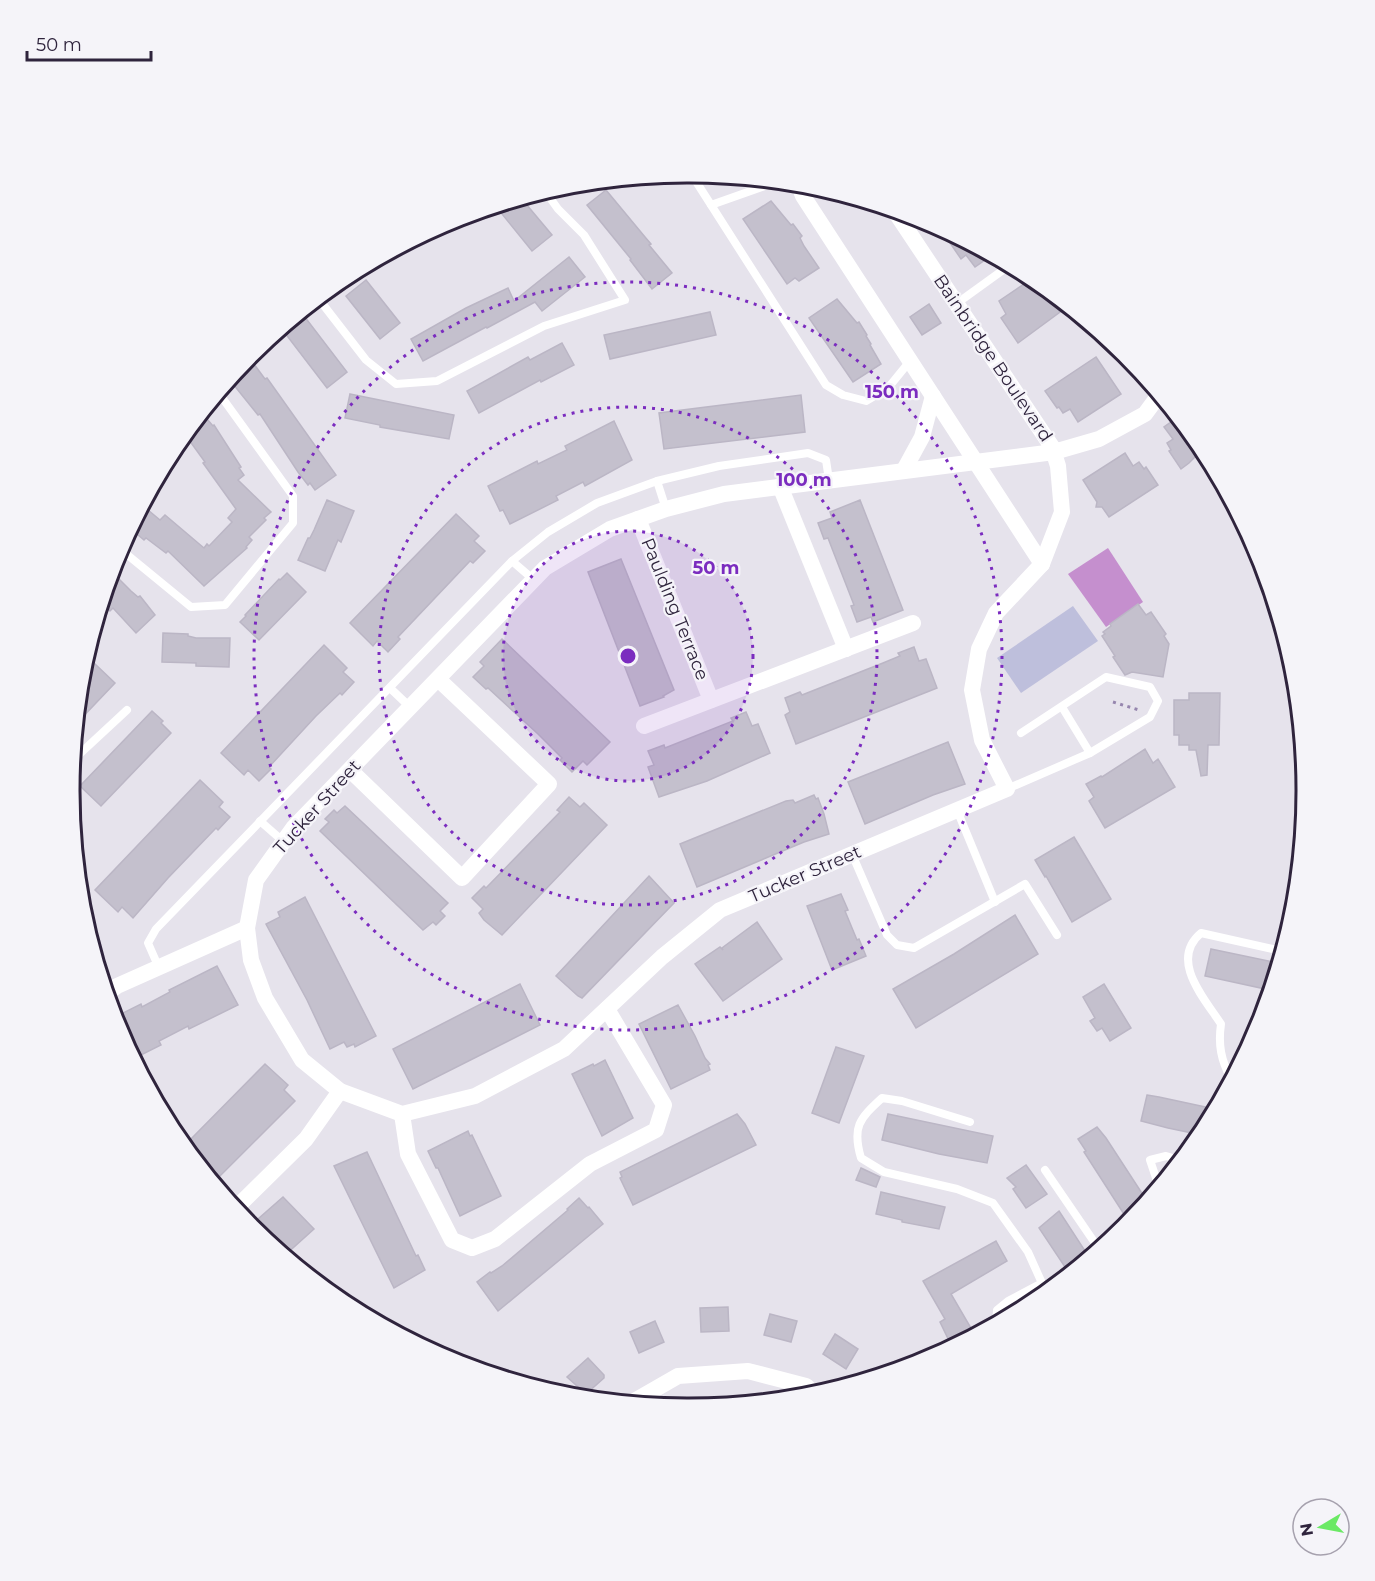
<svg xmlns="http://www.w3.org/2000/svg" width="1375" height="1581" viewBox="0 0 1375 1581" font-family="Montserrat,sans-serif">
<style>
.green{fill:#bebfdc}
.water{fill:#c58fce}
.building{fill:#c4c0cd;stroke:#bbb6c5;stroke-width:1.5}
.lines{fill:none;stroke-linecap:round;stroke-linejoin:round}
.path{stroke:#9686ae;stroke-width:3;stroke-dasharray:3 4.5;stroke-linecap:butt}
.lane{stroke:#fff;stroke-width:8}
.street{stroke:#fff;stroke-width:16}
.ring{fill:none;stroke:#7b2cbf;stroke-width:3;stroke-dasharray:3 6}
.labels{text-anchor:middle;stroke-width:4.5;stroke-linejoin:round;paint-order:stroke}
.street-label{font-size:18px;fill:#2f243d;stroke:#f5f4f9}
.rim{fill:none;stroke:#2f243d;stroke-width:3}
.centre{fill:#7b2cbf;stroke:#f5f4f9;stroke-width:3}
.ring-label{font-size:18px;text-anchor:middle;font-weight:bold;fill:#7b2cbf;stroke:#f5f4f9;stroke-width:4.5;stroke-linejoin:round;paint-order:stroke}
</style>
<rect width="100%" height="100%" fill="#e6e3ec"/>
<!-- green -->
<path class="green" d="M1073,606L1098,641L1021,693L997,658Z"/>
<!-- water -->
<path class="water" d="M1108,548L1143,602L1106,627L1068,574Z"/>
<!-- building -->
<g class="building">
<path d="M606,190L645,237L651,244L649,245L672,273L652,289L630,260L631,259L587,205Z"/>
<path d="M521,198L552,235L532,251L498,209L497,205Z"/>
<path d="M771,201L791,225L793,224L802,236L800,238L804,246L819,268L799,281L795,278L787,284L743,219Z"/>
<path d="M940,228L975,246L992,255L975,267L966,255L961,259Z"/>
<path d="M569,257L585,277L542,311L535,302L487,328L486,327L423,361L411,339L466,308L508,288L514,301Z"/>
<path d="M366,280L400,323L380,339L346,296Z"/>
<path d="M1037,281L1060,300L1054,303L1060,312L1018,343L1001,318L1006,314L999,301L1027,282L1029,286Z"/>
<path d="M837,299L857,323L859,322L867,335L866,336L871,344L870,345L881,364L853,382L809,318Z"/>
<path d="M929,304L941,323L922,335L910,317Z"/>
<path d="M301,312L347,372L327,388L281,328Z"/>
<path d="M710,312L716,335L610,359L604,335Z"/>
<path d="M562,343L574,365L541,382L540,380L479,413L467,391L528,357L530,360Z"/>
<path d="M248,356L265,379L267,378L336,475L315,490L310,483L308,485L298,472L260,414L258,415L229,379Z"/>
<path d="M1096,357L1121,394L1078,422L1070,409L1063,413L1059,407L1057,408L1045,391Z"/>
<path d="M350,394L454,415L449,439L380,427V425L345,418Z"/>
<path d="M801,395L805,432L664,449L659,413Z"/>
<path d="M198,417L202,422L207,419L213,426L214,425L241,467L239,468L244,475L238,480L271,512L264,518L266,520L249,537L252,540L246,547L247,548L204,586L168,551L166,553L146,538L144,540L130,528L142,505L160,520L165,515L204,548L207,544L209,546L232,522L228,518L236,509L203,463L205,462L184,433Z"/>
<path d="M1178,417L1203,449L1189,463L1181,469L1169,451L1171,450L1167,443L1173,439L1164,427Z"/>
<path d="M614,421L632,460L585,486L583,482L556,496L558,500L510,524L503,510L500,511L488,486L537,461L538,464L567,450L565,446Z"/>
<path d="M1125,453L1133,466L1139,462L1144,469L1146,467L1158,485L1109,517L1102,507H1096L1097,502L1083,480Z"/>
<path d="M327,500L354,511L341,542L338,540L325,571L298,560L308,538H310L314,530Z"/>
<path d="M860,500L903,610L873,622L871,617L857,622L851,606L854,605L833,551L828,538L824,539L818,523L832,518L830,512Z"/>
<path d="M456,514L479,536L474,541L485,551L473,563L470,561L398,637L400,639L388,652L377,641L373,646L350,623Z"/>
<path d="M621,559L674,690L663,696L664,697L640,706L588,572Z"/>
<path d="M287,573L306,592L259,640L240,622L246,616L245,615L279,579L280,580Z"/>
<path d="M114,574L131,591L138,597L140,596L155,615L136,633L113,608L110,611L102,602L108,579Z"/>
<path d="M1138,604L1146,615L1151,612L1166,634L1164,636L1169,644L1163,677L1132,672L1125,675L1113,657L1115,656L1102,636L1105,634L1103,632L1111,626L1110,624Z"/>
<path d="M163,633L188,634V636L196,638H230L229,667L196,666V663L162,662Z"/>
<path d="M502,639L610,742L587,765L583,761L572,772L560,760L562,758L538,734L488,688L486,689L473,677L484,666L480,662Z"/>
<path d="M324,645L347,668L343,672L354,682L342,695L340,693L316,716L269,767L271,769L259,781L248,770L244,775L221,753Z"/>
<path d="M914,647L919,661L926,659L937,688L796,744L785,715L790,712L785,698L800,692L802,695L883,663L900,656L898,653Z"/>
<path d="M94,663L115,683L76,724L80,678Z"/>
<path d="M1189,693H1220L1219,745H1208L1207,775L1201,776L1196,750H1189V745H1179V735H1174V700H1189Z"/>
<path d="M152,711L163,721L161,723L171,733L101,806L80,786Z"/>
<path d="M746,712L752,726L758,724L770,753L707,781L659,797L648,767L654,765L648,751L664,745L665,748L733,721L731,718Z"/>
<path d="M948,742L965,784L933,795L865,824L848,782Z"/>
<path d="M1145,749L1153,763L1158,759L1175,787L1105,828L1089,801L1094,797L1086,784L1101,776L1102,777Z"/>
<path d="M200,780L223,802L219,807L230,817L218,830L216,828L168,878L133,918L122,907L118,912L95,890Z"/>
<path d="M814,795L816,799L818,798L824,814L829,834L804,842L697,887L680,844L786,801L793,800L795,803Z"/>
<path d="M569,797L580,807L584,803L607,825L502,935L484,920L479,913L483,909L472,898L484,886L486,888L560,812L557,810Z"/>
<path d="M345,806L448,903L440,911L445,916L436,925L433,922L423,930L320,831L329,822L325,819L334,810L337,813Z"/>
<path d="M1074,837L1111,899L1072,922L1046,876L1045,877L1035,860Z"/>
<path d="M649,876L674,903L582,998L578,996L556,976Z"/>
<path d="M841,894L848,910L845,911L857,940L859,939L866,956L832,970L807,906Z"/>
<path d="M305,897L376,1036L355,1047L354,1044L347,1047L344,1042L330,1049L307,1000L266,924L280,917L278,912Z"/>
<path d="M1015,915L1038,954L916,1028L893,989L954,954Z"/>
<path d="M757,922L782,959L723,1001L695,964L720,947L723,950L722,948Z"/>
<path d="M1211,949L1278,963L1270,990L1205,976Z"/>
<path d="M217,966L238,1005L189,1029L188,1026L159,1041L161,1045L133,1059L113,1018L141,1004L142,1007L170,992L169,990Z"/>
<path d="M520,984L540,1025L413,1089L393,1049Z"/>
<path d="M1104,984L1131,1028L1110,1041L1102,1028L1097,1031L1090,1021L1095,1018L1083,997Z"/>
<path d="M678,1005L695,1036L705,1058L710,1064L708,1065L710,1070L671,1089L639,1024Z"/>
<path d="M836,1047L864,1056L839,1123L812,1113Z"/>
<path d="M605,1060L633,1118L602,1136L572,1074L593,1064L594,1066Z"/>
<path d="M265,1064L288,1085L284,1090L295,1101L213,1183L183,1147Z"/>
<path d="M1147,1095L1159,1097L1215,1109L1201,1135L1168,1128L1141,1121Z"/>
<path d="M737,1114L745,1124L756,1145L633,1205L620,1178L622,1177L620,1172Z"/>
<path d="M888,1114L993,1136L987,1163L939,1154L882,1140Z"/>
<path d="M1097,1127L1106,1138L1147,1201L1129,1222L1084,1152L1086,1151L1078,1139Z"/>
<path d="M468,1131L470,1136L472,1135L501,1196L460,1216L438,1168H436L428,1151Z"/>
<path d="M367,1152L416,1256L418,1255L425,1270L394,1288L334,1166Z"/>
<path d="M1026,1165L1047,1194L1026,1208L1013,1189L1016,1187L1007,1178Z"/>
<path d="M861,1168L880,1177L876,1187L856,1180Z"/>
<path d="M881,1192L945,1207L939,1229L902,1222V1220L876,1214Z"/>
<path d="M283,1197L314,1229L284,1256L249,1227Z"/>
<path d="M579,1198L588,1208L589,1207L603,1224L498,1311L477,1282L490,1272L491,1273L502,1266L568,1210L567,1209Z"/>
<path d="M1059,1211L1089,1257L1069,1273L1039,1228Z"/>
<path d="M996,1241L1007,1261L951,1294L975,1335L952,1347L940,1322L945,1319L923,1281Z"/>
<path d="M728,1307L729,1331L701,1332L700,1308Z"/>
<path d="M770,1314L797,1321L791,1342L764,1335Z"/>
<path d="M655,1321L664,1342L639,1353L630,1332Z"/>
<path d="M835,1334L858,1349L846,1369L823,1354Z"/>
<path d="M588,1358L604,1375V1378L586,1394L567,1377Z"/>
</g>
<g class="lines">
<!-- path -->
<path class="path" d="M1113,702L1139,710"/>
<!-- lane -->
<g class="lane">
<path d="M690,172L826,385L843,395L866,401L888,388L910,361"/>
<path d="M711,205L779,181"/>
<path d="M318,298L366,360L396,384L437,381L544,326L625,300L584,235L558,209L545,191"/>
<path d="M956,304L1010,265"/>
<path d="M657,481L666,509"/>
<path d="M119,548L191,607L225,605L293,523V496L218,392"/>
<path d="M512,561L534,580"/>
<path d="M390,688L410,707"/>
<path d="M1062,707L1090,753"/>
<path d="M72,761L127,710"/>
<path d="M1007,789L1090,753L1150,717L1158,701L1150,687L1106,677L1021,733"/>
<path d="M957,810L995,902"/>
<path d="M260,821L284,842"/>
<path d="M852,854L887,935L897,945L914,948L1025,884L1057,935"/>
<path d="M159,968L148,943L156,929L512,561L548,532L597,503L657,481L719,466L808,453L826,460L829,480"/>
<path d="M1231,1079C1221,1060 1218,1045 1221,1024C1204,998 1169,960 1201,933L1282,951"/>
<path d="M970,1122L902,1101L882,1098C859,1119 852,1127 861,1158L884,1172L957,1189L993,1203L1028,1252L1046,1292"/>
<path d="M1045,1170L1099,1249"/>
<path d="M1159,1187L1150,1160L1166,1156L1180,1160"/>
<path d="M996,1324L997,1310L1008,1301L1042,1283"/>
</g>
<!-- street -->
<g class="street">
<path d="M798,183L803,196L1042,564"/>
<path d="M894,210L1052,447L1058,466L1062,512L1042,564L996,613L979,649L972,690L982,740L1007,789L720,910L662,957L564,1049L475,1096L402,1114L340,1091L302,1060L265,998L251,960L247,928L256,880L294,827L545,568L610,529L666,509L724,494L1054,452L1099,439L1145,414L1159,395"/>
<path d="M904,470L922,437L933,396"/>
<path d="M780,486L846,649"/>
<path d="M638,519L711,700"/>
<path d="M644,726L913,623"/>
<path d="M350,770L462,878L549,784L438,679"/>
<path d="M106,994L117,986L247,928"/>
<path d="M402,1114L408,1154L452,1240L472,1248L495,1239L590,1164L656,1130L664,1105L607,1009"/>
<path d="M235,1209L306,1139L340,1091"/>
<path d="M631,1403L678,1376L748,1371L806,1386L816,1395"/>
</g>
</g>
<!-- distance rings -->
<circle cx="628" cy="656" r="125" fill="#7b2cbf" fill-opacity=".12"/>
<g class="ring">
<circle cx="628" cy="656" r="125"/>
<circle cx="628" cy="656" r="249"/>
<circle cx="628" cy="656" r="374"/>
</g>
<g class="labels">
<!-- street labels -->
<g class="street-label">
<text transform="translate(993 358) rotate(56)" y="6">Bainbridge Boulevard</text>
<text transform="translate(675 609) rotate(68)" y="6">Paulding Terrace</text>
<text transform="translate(317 807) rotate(-48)" y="6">Tucker Street</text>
<text transform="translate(805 874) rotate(-23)" y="6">Tucker Street</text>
</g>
</g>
<!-- crop -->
<path d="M0 0H1375V1581H0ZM687 183H689A607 607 0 0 1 1296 790V791A607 607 0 0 1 689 1398H687A607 607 0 0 1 80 791V790A607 607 0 0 1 687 183Z" fill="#f5f4f9" fill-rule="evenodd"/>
<path class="rim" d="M687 183H689A607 607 0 0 1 1296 790V791A607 607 0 0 1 689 1398H687A607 607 0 0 1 80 791V790A607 607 0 0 1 687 183Z"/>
<circle cx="628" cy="656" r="9" class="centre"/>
<g class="ring-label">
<text x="892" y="398">150 m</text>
<text x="804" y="486">100 m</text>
<text x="716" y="574">50 m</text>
</g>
<!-- north arrow -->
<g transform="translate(1321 1527) rotate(260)"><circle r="28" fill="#f5f4f9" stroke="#a6a1ae" stroke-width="1.5"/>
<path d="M0-4.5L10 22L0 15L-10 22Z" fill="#6be965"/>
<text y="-9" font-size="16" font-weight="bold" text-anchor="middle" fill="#2f243d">N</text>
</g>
<!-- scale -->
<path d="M27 51v9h124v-9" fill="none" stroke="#2f243d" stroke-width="3"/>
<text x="36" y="51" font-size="18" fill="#2f243d" stroke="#f5f4f9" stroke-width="4.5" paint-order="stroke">50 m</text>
</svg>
